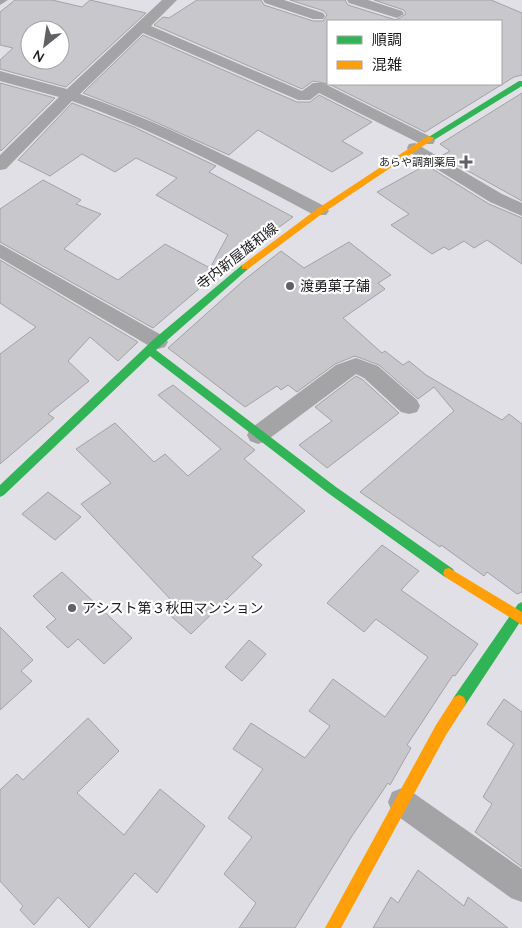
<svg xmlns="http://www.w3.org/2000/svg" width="522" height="928" viewBox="0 0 522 928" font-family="Quicksand,'Noto Sans JP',sans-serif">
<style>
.building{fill:#c8c8cc;stroke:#a2a2a7;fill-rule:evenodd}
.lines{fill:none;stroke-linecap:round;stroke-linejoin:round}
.street{fill:#a4a3a5;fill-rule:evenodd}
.fast{fill:#30b455;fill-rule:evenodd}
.slow{fill:#ff9f0a;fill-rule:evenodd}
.poi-dot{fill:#616165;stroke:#fff;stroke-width:2}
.labels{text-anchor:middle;stroke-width:4.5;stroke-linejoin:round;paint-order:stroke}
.far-poi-label{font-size:11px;fill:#1c1c20;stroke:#fff;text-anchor:end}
.street-label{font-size:14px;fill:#1c1c20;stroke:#fff}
.poi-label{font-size:14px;fill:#1c1c20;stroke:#fff;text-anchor:start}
</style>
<rect width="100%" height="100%" fill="#e0e0e6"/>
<!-- building -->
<g class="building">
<path d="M15,0H52L82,7L90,0L146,13L66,87L0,69V60L13,48L0,45V12ZM30,30H60V60H30Z"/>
<path d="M197,0H261L264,5L313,21H323L327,15L324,11L290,0H345L348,5L396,20L406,14L404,10L374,0H491L522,13V75L514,77L425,132L329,84H501V21H328V84L313,81L302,89L154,25L163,17L169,18Z"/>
<path d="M143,35L297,102H310L319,95L372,122L342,141L363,153L332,172L258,130L229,155L144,117L83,93Z"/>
<path d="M0,83L55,98L1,151L0,150Z"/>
<path d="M522,93V201L441,156L450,151L440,144Z"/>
<path d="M72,103L134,127L216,166L209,172L293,217L226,266L153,328L0,242V209L43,180L81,200L76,204L101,214L64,249L118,280L165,244L210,268L228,235L156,195L177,178L136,158L115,172L82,154L50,176L18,160Z"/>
<path d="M426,165L489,204L522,218V264L487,240L474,248L464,241L449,250L444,247L432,254L391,225L409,214L377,192Z"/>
<path d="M349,242L391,275L378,283L385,289L343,318L382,353L385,351L403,365L409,361L426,375L502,420L509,414L522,424V592L517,594L487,572L484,576L441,545L440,547L360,492L454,411L434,387L418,399L379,365L355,356L335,364L297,392L288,385L281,390L277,386L245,407L168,348L244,280L281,251L304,268Z"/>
<path d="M0,260L138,342L118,361L90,337L68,361L89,381L48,414L54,418L0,464V354L36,327L0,303Z"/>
<path d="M356,376L363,380L399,413L327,468L299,445L332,421L315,407Z"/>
<path d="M173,385L255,450L244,459L305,511L252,557L262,565L191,634L163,609L172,601L81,504L111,483L76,449L115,423L154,462L165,454L188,476L221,449L158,395Z"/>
<path d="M48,492L81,517L55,540L22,514Z"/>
<path d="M382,545L419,571L401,590L478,644L455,676L453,675L407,745L411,748L390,785L388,783L352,836L295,928H239L256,903L224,874L252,837L228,818L263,769L233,749L251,723L305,758L330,726L309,711L333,679L385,717L428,657L376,619L364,632L327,603Z"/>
<path d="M62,572L132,638L104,664L78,639L68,648L46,627L56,619L33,596Z"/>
<path d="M0,627L33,660L21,671L32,681L0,710Z"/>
<path d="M249,640L266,654L242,681L225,667Z"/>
<path d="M504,699L522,712V867L475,832L492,804L483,797L514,744L487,724Z"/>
<path d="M88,718L119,751L77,793L124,835L160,789L205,826L157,893L135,873L89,928L58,897L34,925L20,910L23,906L0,881V790L17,774L23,780Z"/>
<path d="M418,870L464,906L468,897L508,928H373L391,897L398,903Z"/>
</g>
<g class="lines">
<!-- street -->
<g class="street">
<path d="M0,0H8L0,5Z"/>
<path d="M162,0H177L151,26L302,91L313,83H323L433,138L435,141L433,144H421L319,93L310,100H298L143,33L80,94C166,124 246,165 326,207L329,211L326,215H314C235,173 157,131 72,101L6,169L0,170V155L59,97L0,81V71L67,89Z"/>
<path d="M263,0H284L323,13L325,16L323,19H313L265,3Z"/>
<path d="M347,0H368L402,11L404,14L397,18L349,3Z"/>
<path d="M415,143L502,194L522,203V216L490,202L409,152L407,148L409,144Z"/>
<path d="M0,244L165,337L168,342L165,347L158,349L151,347L0,258Z"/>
<path d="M356,358L378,366L417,400L420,406L417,412L409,414L401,412L364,378L356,374L266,441L258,444L250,441L247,435L250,429L336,365Z"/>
<path d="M402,788L412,792L522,869V902L511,898L392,812L388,802L392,792Z"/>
</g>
<!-- fast -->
<g class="fast">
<path d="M519,81H522V86L434,140L427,138Z"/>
<path d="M245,264L250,267L248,269L156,350L336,487L453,569L455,573L453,577L449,578L445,577L328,493L150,356L4,495L0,497V485L154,339L242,265Z"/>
<path d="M522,602V619L464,707L459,709L454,707L452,702L454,697L518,604Z"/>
</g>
<!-- slow -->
<g class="slow">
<path d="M428,136L435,138L323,213L248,269H242V265L317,209Z"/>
<path d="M449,568L522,612V625L445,577L443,573L445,569Z"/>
<path d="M459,695L464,697L466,702L464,707L446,735L341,928H325L436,725L454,697Z"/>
</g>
</g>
<!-- markers -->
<g class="poi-dot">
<path d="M463.5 154.5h5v5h5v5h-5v5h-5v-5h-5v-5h5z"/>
<circle cx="290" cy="286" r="5"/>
<circle cx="72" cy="608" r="5"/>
</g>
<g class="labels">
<!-- far-poi labels -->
<g class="far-poi-label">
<text x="456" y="166">あらや調剤薬局</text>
</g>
<!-- street labels -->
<g class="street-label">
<text transform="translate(237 256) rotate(-38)" y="5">寺内新屋雄和線</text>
</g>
<!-- poi labels -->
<g class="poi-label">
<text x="300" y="291">渡勇菓子舗</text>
<text x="82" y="613">アシスト第３秋田マンション</text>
</g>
</g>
<!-- legend -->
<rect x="327" y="20" width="175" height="65" fill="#ffffff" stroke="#a4a4a6"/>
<rect x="337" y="36" width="25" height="8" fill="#30b455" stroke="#a4a4a6"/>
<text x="372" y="45" font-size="15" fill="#1c1c20">順調</text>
<rect x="337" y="61" width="25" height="8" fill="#ff9f0a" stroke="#a4a4a6"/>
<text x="372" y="70" font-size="15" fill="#1c1c20">混雑</text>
<!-- north arrow -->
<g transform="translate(45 45) rotate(210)"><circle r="24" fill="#ffffff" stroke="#a4a4a6"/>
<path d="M0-4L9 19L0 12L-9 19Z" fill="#616165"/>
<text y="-8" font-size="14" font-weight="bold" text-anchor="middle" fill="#1c1c20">N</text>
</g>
</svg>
